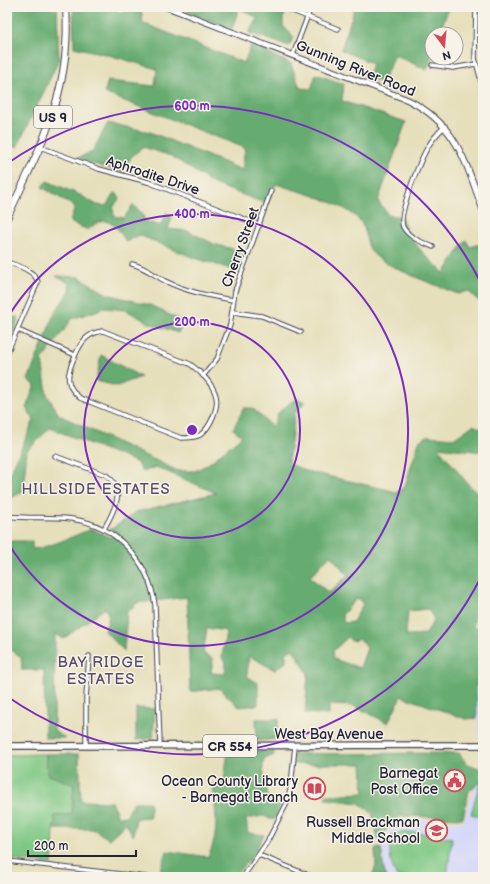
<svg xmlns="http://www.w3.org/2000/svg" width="490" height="884" viewBox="0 0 490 884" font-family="'Balsamiq Sans',sans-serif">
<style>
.built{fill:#d5d8f9}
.green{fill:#7ec783;stroke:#50745f}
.forest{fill:#66ac71;stroke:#446756;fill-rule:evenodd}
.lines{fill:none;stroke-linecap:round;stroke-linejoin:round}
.street-casing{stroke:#3f3e4e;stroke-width:5.5}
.secondary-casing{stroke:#3f3e4e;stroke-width:7}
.primary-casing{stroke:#3f3e4e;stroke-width:8}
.highway-casing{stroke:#3f3e4e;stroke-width:8}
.street{stroke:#fff;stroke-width:3.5}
.secondary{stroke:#fff;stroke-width:5}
.primary{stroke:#fff;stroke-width:5.5}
.highway{stroke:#fff;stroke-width:6}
.ring{fill:none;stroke:#7b2cbf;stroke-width:2}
.labels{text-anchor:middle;stroke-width:3;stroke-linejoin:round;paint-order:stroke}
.shield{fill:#f7f3e8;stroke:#62616f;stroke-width:1}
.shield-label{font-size:13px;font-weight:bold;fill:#22223b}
.street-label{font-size:14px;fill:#22223b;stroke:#f7f3e8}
.poi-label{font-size:14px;fill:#22223b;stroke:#f7f3e8;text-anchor:end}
.neighbourhood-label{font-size:15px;letter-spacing:1px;fill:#574b6b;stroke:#f7f3e8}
.centre{fill:#7b2cbf;stroke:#f7f3e8;stroke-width:2}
.ring-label{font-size:12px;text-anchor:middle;font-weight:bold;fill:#7b2cbf;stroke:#f7f3e8;stroke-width:3;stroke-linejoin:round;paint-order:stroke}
</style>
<rect width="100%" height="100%" fill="#f7f3e8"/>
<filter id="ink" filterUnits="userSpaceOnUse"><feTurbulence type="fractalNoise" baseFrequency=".025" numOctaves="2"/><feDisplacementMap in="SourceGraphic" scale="8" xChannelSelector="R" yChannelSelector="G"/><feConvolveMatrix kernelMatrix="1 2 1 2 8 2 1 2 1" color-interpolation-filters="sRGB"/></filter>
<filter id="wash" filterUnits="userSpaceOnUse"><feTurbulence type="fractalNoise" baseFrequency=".012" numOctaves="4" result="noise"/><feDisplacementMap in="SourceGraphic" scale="16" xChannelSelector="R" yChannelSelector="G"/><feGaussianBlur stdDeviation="0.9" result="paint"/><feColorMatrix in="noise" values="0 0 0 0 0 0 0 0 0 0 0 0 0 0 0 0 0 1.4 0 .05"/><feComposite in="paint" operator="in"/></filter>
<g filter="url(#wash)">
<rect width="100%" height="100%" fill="#e6dfbb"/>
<!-- built -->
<g class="built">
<path d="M476,685H483V770L480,769Z"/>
<path d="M478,776L483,777V877H387L384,872V861L381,848L384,837L396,823L411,819L463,822Z"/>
</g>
<!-- green -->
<g class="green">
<path d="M46,754L47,774L74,784L72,815L55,816L52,864L7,859V755Z"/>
<path d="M480,782L483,783V817L471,814Z"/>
<path d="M415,832L452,838L447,877H397C389,862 388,850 393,833Z"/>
</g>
<!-- forest -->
<g class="forest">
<path d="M7,7H57L59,60L17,147L7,145Z"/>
<path d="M73,7H114L120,13L131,7H141L143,23L244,63L251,45L291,64L300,88L311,89L316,74L344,84L342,101L406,122L378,201L389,216H401C409,242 424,254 444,273L466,240L470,247L483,243V305L468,291L458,294C439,286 381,266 371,251C365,243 367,230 361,222C345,202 300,192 276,184L267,204L214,184L171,156L143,147L131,157L123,172L75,159L92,152L108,123L150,132L242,170L245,148L104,93L108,81L155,86L157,69L105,54L74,47Z"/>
<path d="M189,7H289L283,18V26L294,37L289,46L249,33L257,18L239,8L232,29L187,12Z"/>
<path d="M347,7H449L439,34H432V55L427,70L395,55L382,83L368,77L372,63L341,50L354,10Z"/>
<path d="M47,181L80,195L97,205L106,206L115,192L120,197L113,208L114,216L124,218L133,205L142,213L145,221L160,226L167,212L172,218L168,229L188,231L214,244L240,251L234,270L194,258L139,235L126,242C117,225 106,212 88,230L70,222L75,207L42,187Z"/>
<path d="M56,276L79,277L107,294L150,305L184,322L178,333L149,323L126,310L105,308L72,319L42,360L47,394L59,415L178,471H195L208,464L242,436L233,429L244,408H252L273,427L278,413L296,398L305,402L295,413L288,463L306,471L397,492L405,486L419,441L427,436L455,438L473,425L483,430V452L438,447L472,489L483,495V571L473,627L483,629V685L476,686L477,718L466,719L401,696L388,723L354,706L329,705V715L305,713L308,673L293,649L286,653V662L275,670L249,656L247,676L258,683V705L239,707L219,688L190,692L187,597L137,603L127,612L124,651L105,631L109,616L105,608L63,639L55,633L54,731L65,738H45L44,670H22L21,657L7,647V541H32V549C52,547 72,536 92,529L109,537L119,535L110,530L136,512L216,493L156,467L143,472L136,462L50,428L27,451L23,491L7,501V480L34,420L26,408L35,385L28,380L55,312L70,291L69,283ZM330,555L348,575L329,593L310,577ZM357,598L363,604L353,622L344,623L342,615ZM428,609L434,619L426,634L406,635L408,611ZM207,628L226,631L222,658L226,663L225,674L211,673L213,659L203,653ZM348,637L351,641L360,639L367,648L360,668L334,659L333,651Z"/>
<path d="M7,315L19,318L11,337L7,335Z"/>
<path d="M101,355L141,377L117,386L96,381Z"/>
<path d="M136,708L155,709L153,738L136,740Z"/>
<path d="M256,719H279L276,739L257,741Z"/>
<path d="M228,751H274V755L263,760C262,775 268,787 268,802L282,803L274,820L263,816L246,819L248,833L264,835L250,860L235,875L206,877L159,875L167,851L208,857C220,832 216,811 212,785L224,780Z"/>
<path d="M459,753L466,763L483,770V779L469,791L463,818L401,816L378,839L372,813L359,803L326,799V795L364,793L362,764H292L293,754Z"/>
<path d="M46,754H79L81,801L112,802L118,817L126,816L134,802H150V817L136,818L133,836L126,823L109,839L93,829H54L55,816L72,814L74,785L47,774Z"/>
<path d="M381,848C383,857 382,869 387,877H358L372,875L376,866L375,849Z"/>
</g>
</g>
<g filter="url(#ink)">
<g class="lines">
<defs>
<g id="street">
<path d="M476,7L475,58L483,88"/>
<path d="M285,8L338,29"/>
<path d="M293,55L311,7"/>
<path d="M432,65L453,68L476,64"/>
<path d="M40,147L99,169L148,182L260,225"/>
<path d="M433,247C422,242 409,238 403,227C397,215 421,158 429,145C433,138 439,132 445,126"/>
<path d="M7,262C18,266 34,270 38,282L7,353"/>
<path d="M132,264C145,267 154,275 165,281C187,292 210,296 233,300"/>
<path d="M233,312L262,316L301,332"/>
<path d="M18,330L75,355"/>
<path d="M103,331L190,364C200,371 213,384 216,396C219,408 210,428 200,435C194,438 188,438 181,438L80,398C64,385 67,373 75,356C81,342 87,333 103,331Z"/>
<path d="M203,376L217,359L230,325L235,291L271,191"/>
<path d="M55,456L106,475C128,489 113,512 104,529"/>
<path d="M7,516C28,519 50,516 72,519C116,525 149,561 155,605L160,746"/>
<path d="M86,746V698L89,656"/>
<path d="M259,855L313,877"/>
<path d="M7,861L147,877"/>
<path d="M243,877L267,842L287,803L291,786L295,746"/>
</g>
<path id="secondary" d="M167,7L408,100C458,125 465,162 483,210"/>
<path id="primary" d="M7,746L483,745"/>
<path id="highway" d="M7,218C41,145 72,92 66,7"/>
</defs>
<!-- street casing -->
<use href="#street" class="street-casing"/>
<!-- secondary casing -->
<use href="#secondary" class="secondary-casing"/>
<!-- primary casing -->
<use href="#primary" class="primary-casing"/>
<!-- highway casing -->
<use href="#highway" class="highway-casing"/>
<!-- street -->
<use href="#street" class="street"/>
<!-- secondary -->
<use href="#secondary" class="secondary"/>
<!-- primary -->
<use href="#primary" class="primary"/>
<!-- highway -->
<use href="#highway" class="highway"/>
</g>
</g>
<!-- distance rings -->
<g class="ring">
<circle cx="192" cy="430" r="108"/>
<path d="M8 317A216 216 0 1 1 8 543"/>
<path d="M482 575A324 324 0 0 1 8 697M8 163A324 324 0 0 1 482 285"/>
</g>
<!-- icons -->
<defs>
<symbol id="civic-ring" viewBox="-11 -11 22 22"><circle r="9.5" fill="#f7f3e8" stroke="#d1495b" stroke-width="1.5"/><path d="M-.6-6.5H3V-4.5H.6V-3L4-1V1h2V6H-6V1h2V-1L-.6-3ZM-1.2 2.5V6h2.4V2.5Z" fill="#d1495b"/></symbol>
<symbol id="library-ring" viewBox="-11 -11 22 22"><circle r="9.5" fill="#f7f3e8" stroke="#d1495b" stroke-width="1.5"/><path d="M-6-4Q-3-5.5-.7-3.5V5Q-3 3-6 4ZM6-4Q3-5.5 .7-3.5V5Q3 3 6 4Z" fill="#d1495b"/></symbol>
<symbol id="school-ring" viewBox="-11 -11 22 22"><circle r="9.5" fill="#f7f3e8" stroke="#d1495b" stroke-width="1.5"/><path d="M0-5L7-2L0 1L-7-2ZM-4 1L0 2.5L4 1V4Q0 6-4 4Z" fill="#d1495b"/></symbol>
</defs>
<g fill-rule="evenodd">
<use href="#civic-ring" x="442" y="768" width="25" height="25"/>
<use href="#library-ring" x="302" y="776" width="25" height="25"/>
<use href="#school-ring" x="424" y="818" width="25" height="25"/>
</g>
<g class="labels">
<!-- shield labels -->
<g class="shield">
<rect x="34" y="106" width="38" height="22" rx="3"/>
<rect x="203" y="735" width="54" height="22" rx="3"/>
</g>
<g class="shield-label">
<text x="53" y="122">US 9</text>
<text x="230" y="751">CR 554</text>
</g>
<!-- street labels -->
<g class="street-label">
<text transform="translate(356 68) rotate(22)" y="5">Gunning River Road</text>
<text transform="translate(153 175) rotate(18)" y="5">Aphrodite Drive</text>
<text transform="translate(240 247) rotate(-70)" y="5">Cherry Street</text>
<text x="329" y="739">West Bay Avenue</text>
</g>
<!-- poi labels -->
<g class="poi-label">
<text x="438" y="778">Barnegat<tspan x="438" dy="16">Post Office</tspan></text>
<text x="298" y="786">Ocean County Library<tspan x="298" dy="16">- Barnegat Branch</tspan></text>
<text x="420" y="827">Russell Brackman<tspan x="420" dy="16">Middle School</tspan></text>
</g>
<!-- neighbourhood labels -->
<g class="neighbourhood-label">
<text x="96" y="494">HILLSIDE ESTATES</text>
<text x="101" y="667">BAY RIDGE<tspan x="101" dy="17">ESTATES</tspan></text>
</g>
</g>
<circle cx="192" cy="430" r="6" class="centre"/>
<g class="ring-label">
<text x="192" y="110">600 m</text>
<text x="192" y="218">400 m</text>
<text x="192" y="326">200 m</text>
</g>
<!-- margin -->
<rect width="490" height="884" fill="none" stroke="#f7f3e8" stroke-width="24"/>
<!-- north arrow -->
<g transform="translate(444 46) rotate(164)"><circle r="19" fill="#f7f3e8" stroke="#a29fa3"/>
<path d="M0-3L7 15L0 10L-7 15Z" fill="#d1495b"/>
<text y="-6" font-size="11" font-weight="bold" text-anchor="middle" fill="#22223b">N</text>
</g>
<!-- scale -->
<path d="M28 850v6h108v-6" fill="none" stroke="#22223b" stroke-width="2"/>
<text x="34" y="850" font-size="12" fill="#22223b" stroke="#f7f3e8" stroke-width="3" paint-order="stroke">200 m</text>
</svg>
